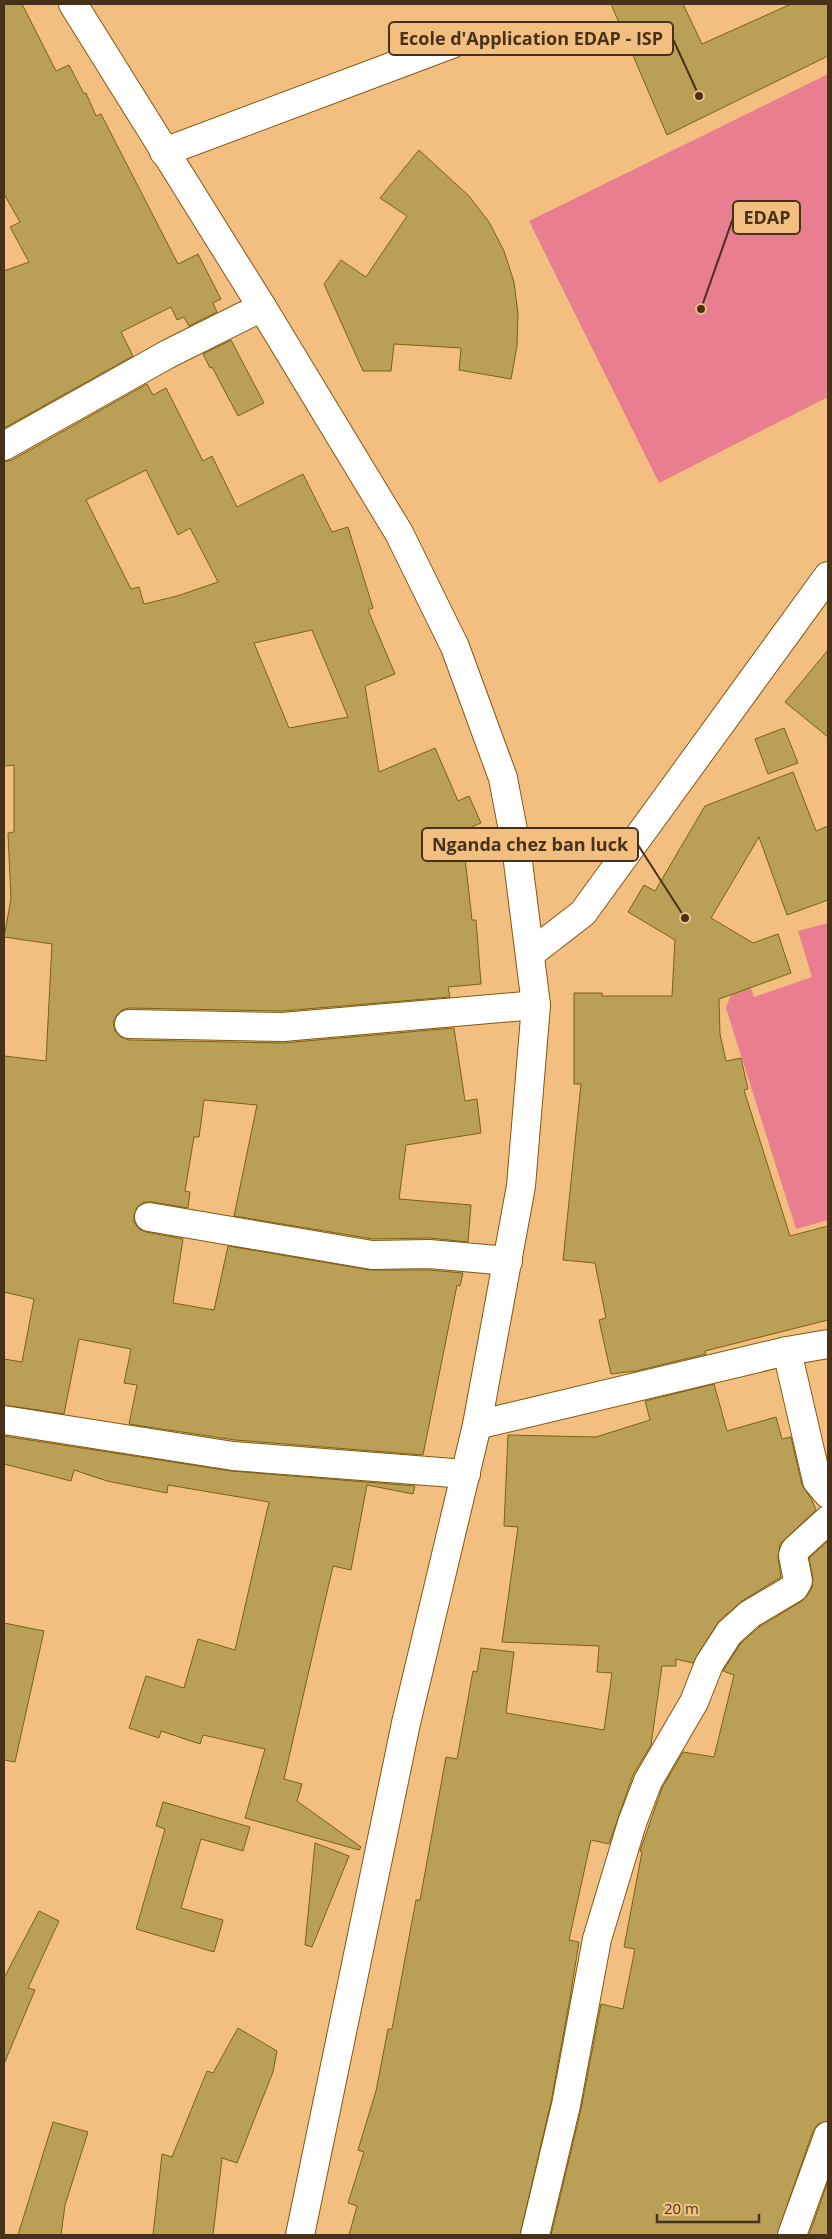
<svg xmlns="http://www.w3.org/2000/svg" width="832" height="2239" viewBox="0 0 832 2239" font-family="'Open Sans',sans-serif">
<style>
.green{fill:#e87e8f}
.building{fill:#b9a056;stroke:#7a620f;fill-rule:evenodd}
.lines{fill:none;stroke-linecap:round;stroke-linejoin:round}
.street-casing{stroke:#845613;stroke-width:30}
.secondary-casing{stroke:#845613;stroke-width:30}
.street{stroke:#fff;stroke-width:28}
.secondary{stroke:#fff;stroke-width:28}
.leader{fill:none;stroke:#473219;stroke-width:2}
.callout-dot{fill:#473219;stroke:#f2bf81;stroke-width:2}
.callout{fill:#f2bf81;stroke:#473219;stroke-width:2}
.callout-label{font-size:18px;text-anchor:middle;font-weight:bold;fill:#473219}
</style>
<rect width="100%" height="100%" fill="#f2bf81"/>
<!-- green -->
<g class="green">
<path d="M828,74V397L659,483L529,221Z"/>
<path d="M828,923V1220L796,1229L726,1008L742,964L754,997L812,977L798,931Z"/>
</g>
<!-- building -->
<g class="building">
<path d="M4,4H22L56,71L69,65L84,94L86,93L96,116L101,114L178,264L198,254L221,299L213,303L217,312L189,326L184,317L177,320L171,307L121,332L133,356L4,428V271L29,262L10,227L20,222L4,194Z"/>
<path d="M611,4H683L702,44L791,4H828V56L667,135Z"/>
<path d="M419,150L469,196L489,222L504,251L514,282L518,314L517,346L511,379L459,370L461,348L394,344L391,371H363L324,284L341,260L366,277L407,216L380,198Z"/>
<path d="M231,340L264,403L238,416L212,367L210,368L203,354Z"/>
<path d="M147,384L153,395L166,388L203,461L212,456L237,507L303,474L332,532L348,527L373,608L368,610L395,674L365,686L379,772L435,748L458,801L469,796L481,823L462,831L472,920H476L481,984L448,987L450,997L282,1011L129,1008L122,1010L116,1016L113,1023L115,1031L121,1037L129,1040L283,1043L454,1028L465,1101L477,1099L481,1133L406,1145L399,1199L471,1205L468,1242L429,1238L373,1239L234,1216L257,1105L204,1100L199,1137H194L185,1191L190,1192L188,1208L152,1202H144L137,1207L134,1215V1222L139,1229L146,1232L183,1239L173,1303L214,1310L228,1246L370,1270H428L463,1273L460,1286L457,1285L423,1455L235,1440L129,1424L137,1385L124,1383L131,1349L79,1339L64,1414L4,1405V1359L22,1362L34,1299L4,1292V1056L46,1061L52,944L4,937L11,899L8,833L14,832V765L4,766V462L12,460ZM146,470L178,535L190,528L218,582L177,596L144,604L139,587L131,589L86,500ZM312,630L348,717L289,728L254,643Z"/>
<path d="M828,650V737L785,702Z"/>
<path d="M784,728L798,763L768,774L755,739Z"/>
<path d="M793,772L816,831L828,826V900L787,915L759,837L711,918L753,943L778,934L791,973L719,999L720,1034L726,1061L741,1058L748,1089L744,1090L790,1236L828,1226V1320L705,1351L706,1354L636,1371L611,1374L599,1320L606,1318L595,1263L563,1260L581,1084H574V993H602V996H672L675,940L628,912L644,885L655,891L705,806Z"/>
<path d="M714,1384L727,1431L776,1417L782,1439L791,1437L802,1485L812,1500L816,1510L780,1544L778,1557L781,1577L742,1601L719,1621L693,1663L676,1659V1666H662L651,1745L633,1775L609,1844L591,1840L569,1940L579,1942L570,1998L551,2102L520,2235H349L357,2206L348,2203L364,2152L358,2150L376,2091L388,2029H392L416,1900H420L446,1757L457,1759L473,1671L477,1672L481,1648L514,1652L506,1713L604,1730L612,1673L597,1672L599,1646L502,1642L518,1527L504,1526L508,1435L596,1437L650,1420L645,1401Z"/>
<path d="M4,1436L231,1471L415,1486L413,1494L367,1485L351,1570L333,1566L284,1779L302,1784L297,1801L361,1847L359,1850L245,1818L265,1749L203,1735L200,1744L161,1731L159,1738L129,1728L146,1676L184,1688L198,1639L235,1650L269,1502L168,1485L167,1493L107,1481L74,1470L71,1481L4,1464Z"/>
<path d="M828,1541V2121L818,2124L813,2131L777,2235H551L581,2109L601,2004L623,2009L635,1949L624,1947L642,1852L640,1851L662,1788L683,1752L714,1757L734,1675L723,1671L741,1643L759,1627L802,1601L807,1596L812,1588L813,1579L809,1558Z"/>
<path d="M4,1623L44,1631L15,1762L4,1760Z"/>
<path d="M163,1802L250,1827L243,1851L201,1839L181,1908L223,1920L214,1952L136,1929L165,1829L156,1826Z"/>
<path d="M315,1843L349,1856L312,1947L305,1945Z"/>
<path d="M39,1911L59,1921L28,1988L35,1990L4,2064V1978Z"/>
<path d="M238,2028L277,2051L273,2072L237,2163L222,2158L213,2235H153L162,2154L172,2157L207,2071L213,2073Z"/>
<path d="M53,2122L88,2132L65,2205L61,2235H18Z"/>
<path d="M828,2181V2235H809Z"/>
</g>
<g class="lines">
<defs>
<g id="street">
<path d="M164,152L452,44"/>
<path d="M4,446L168,354L262,307"/>
<path d="M530,954L583,913L828,576"/>
<path d="M129,1024L283,1027L536,1005"/>
<path d="M149,1217L372,1255L429,1254L508,1261"/>
<path d="M787,1351L817,1481L828,1494"/>
<path d="M4,1420L233,1456L466,1474"/>
<path d="M477,1425L787,1351L828,1344"/>
<path d="M535,2235L566,2105L597,1939L632,1823L648,1781L694,1702L709,1664L729,1633L750,1614L794,1588L798,1581L793,1555L795,1550L828,1520"/>
<path d="M792,2235L828,2136"/>
</g>
<path id="secondary" d="M73,4L262,307L399,533L455,647L503,778L516,846L536,1005L521,1186L477,1425L406,1723L300,2235"/>
</defs>
<!-- street casing -->
<use href="#street" class="street-casing"/>
<!-- secondary casing -->
<use href="#secondary" class="secondary-casing"/>
<!-- street -->
<use href="#street" class="street"/>
<!-- secondary -->
<use href="#secondary" class="secondary"/>
</g>
<!-- callouts -->
<path class="leader" d="M699 96L673 39M701 309L733 218M685 918L638 845"/>
<g class="callout-dot">
<circle cx="699" cy="96" r="5"/>
<circle cx="701" cy="309" r="5"/>
<circle cx="685" cy="918" r="5"/>
</g>
<g class="callout">
<rect x="389" y="22" width="284" height="33" rx="5"/>
<rect x="733" y="201" width="67" height="33" rx="5"/>
<rect x="422" y="828" width="216" height="33" rx="5"/>
</g>
<g class="callout-label">
<text x="531" y="45">Ecole d'Application EDAP - ISP</text>
<text x="767" y="224">EDAP</text>
<text x="530" y="851">Nganda chez ban luck</text>
</g>
<!-- border -->
<rect width="832" height="2239" fill="none" stroke="#473219" stroke-width="10"/>
<!-- scale -->
<path d="M657 2214v8h102v-8" fill="none" stroke="#473219" stroke-width="2.5"/>
<text x="664" y="2214" font-size="15" fill="#473219" stroke="#f2bf81" stroke-width="4" paint-order="stroke">20 m</text>
</svg>
